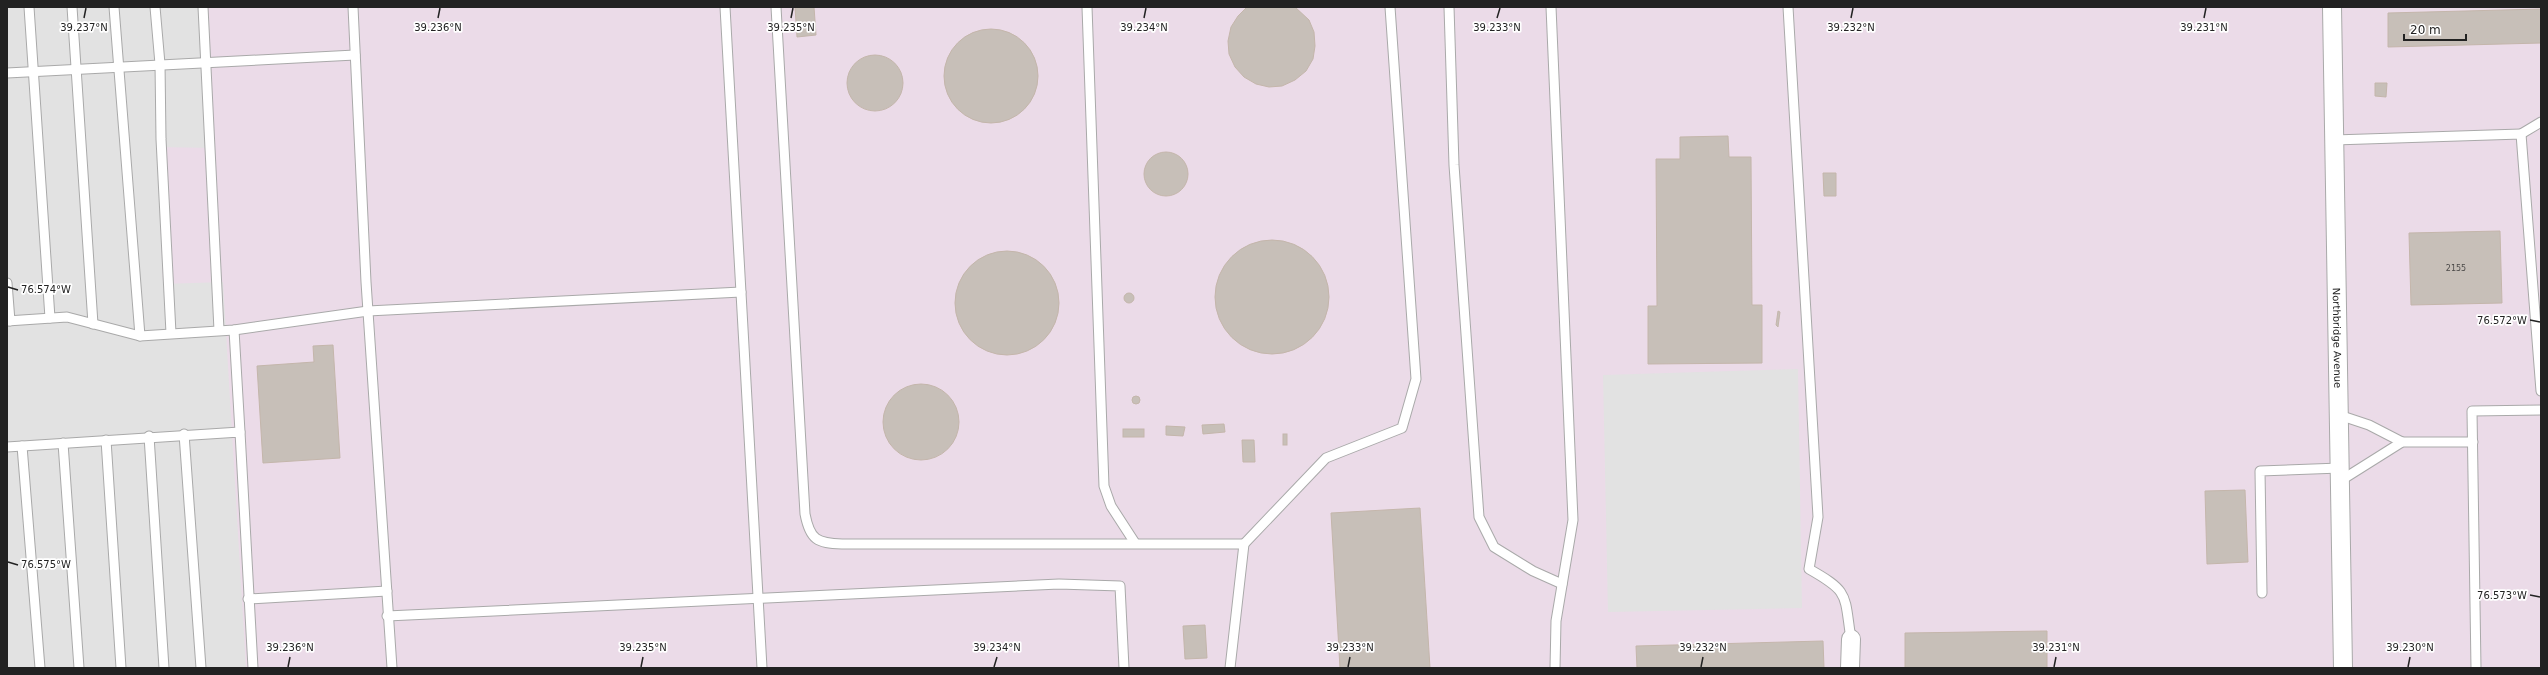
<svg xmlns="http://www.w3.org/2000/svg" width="2548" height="675" viewBox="0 0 2548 675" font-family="'DejaVu Sans',sans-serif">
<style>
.industrial{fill:#ebdbe8}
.parking{fill:#e2e2e2}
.building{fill:#c7bfb8;stroke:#c4b6ab}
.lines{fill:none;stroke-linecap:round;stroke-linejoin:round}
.service-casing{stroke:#a9a9a9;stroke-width:11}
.minor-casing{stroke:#a9a9a9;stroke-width:20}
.service{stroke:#fff;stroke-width:9}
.minor{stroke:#fff;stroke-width:18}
.ticks{fill:none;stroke:#222;stroke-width:1.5}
.labels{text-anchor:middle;stroke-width:3.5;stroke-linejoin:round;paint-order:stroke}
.number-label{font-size:8px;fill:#4b4948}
.street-label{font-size:10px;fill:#222;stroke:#fff}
.ticks-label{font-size:10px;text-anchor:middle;fill:#222;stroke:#fff;stroke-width:3.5;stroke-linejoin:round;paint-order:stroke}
</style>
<rect width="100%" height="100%" fill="#f2efe9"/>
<!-- industrial -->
<rect class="industrial" x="7" y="7" width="2534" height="661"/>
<!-- parking -->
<g class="parking">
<path d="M7,7H206L209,18L214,148L157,147L163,284L223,282L246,668H7Z"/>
<path d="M1798,369L1802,608L1608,612L1603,375Z"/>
</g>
<!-- building -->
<g class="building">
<path d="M795,7H814L816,35L797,37Z"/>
<path d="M1247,7H1295L1309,20L1314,32L1315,46L1313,59L1306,71L1295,80L1282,86L1269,87L1256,84L1244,77L1235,67L1229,54L1228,41L1231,27L1238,16Z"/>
<path d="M2541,9V43L2388,47V13Z"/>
<circle cx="991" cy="76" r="47"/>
<circle cx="875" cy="83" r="28"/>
<path d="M2375,83H2387L2386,97L2375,96Z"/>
<path d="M1728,136L1729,157H1751L1752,305H1762V363L1648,364V306H1657L1656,159H1680V137Z"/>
<circle cx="1166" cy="174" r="22"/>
<path d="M1823,173H1836V196H1824Z"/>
<path d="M2500,231L2502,303L2411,305L2409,233Z"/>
<circle cx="1272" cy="297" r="57"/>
<circle cx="1007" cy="303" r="52"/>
<circle cx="1129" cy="298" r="5"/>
<path d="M1778,311L1780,312L1778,327L1776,325Z"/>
<path d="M333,345L340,458L263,463L257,366L314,362L313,346Z"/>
<circle cx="921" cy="422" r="38"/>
<circle cx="1136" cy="400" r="4"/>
<path d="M1224,424L1225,432L1203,434L1202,425Z"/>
<path d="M1166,426L1185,427L1183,436L1166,435Z"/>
<rect x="1123" y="429" width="21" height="8"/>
<rect x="1283" y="434" width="4" height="11"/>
<path d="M1242,440H1254L1255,462H1243Z"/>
<path d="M2245,490L2248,562L2207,564L2205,491Z"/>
<path d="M1420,508L1430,668H1340L1331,513Z"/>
<path d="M1205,625L1207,658L1185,659L1183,626Z"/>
<path d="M2047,631V668H1905V633Z"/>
<path d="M1823,641L1824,668H1637L1636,646Z"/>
</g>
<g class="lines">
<defs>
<g id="service">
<path d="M29,7L50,318"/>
<path d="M72,7L93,324"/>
<path d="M114,7L140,336"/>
<path d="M155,7L160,64L161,139L171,333"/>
<path d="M203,7L219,330"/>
<path d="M353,7L366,282L392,668"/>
<path d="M725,7L762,668"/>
<path d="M776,7L805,514C810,540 817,543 842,544H1244L1230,668"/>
<path d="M1087,7L1104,486L1111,506L1135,543"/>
<path d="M1449,7L1454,165L1479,517L1494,547L1533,571L1562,584"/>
<path d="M1551,7L1573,520L1556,621L1555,668"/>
<path d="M1788,7L1818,517L1809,569C1850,592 1844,594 1851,639"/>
<path d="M7,73L355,55"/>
<path d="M2521,134L2541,122"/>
<path d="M2334,140L2521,134L2541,391"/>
<path d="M7,283L10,321"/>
<path d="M7,321L67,317L140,336L234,330L368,311L741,292"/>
<path d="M234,330L240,432"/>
<path d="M2339,415L2369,425L2402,442"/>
<path d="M184,434L201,668"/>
<path d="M149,436L164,668"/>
<path d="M106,440L121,668"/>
<path d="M63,443L79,668"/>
<path d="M22,446L40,668"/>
<path d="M7,447L240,432L253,668"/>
<path d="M2340,481L2402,442H2473"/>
<path d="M1244,544L1326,458L1402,428L1416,379L1390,7"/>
<path d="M2262,593L2260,471L2340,468"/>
<path d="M248,599L387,591"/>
<path d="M387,616L1059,584L1120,586L1124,668"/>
<path d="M2476,668L2472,411L2541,410"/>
</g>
<g id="minor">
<path id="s1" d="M2332,7L2343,668"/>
<path d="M1850,668L1851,639"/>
</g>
</defs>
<!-- service casing -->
<use href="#service" class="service-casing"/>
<!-- minor casing -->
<use href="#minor" class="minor-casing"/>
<!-- service -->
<use href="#service" class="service"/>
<!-- minor -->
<use href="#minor" class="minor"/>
</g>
<!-- ticks -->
<path class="ticks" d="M84,18L86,8M438,18L440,8M791,18L793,8M1144,18L1146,8M1497,18L1500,8M1851,18L1853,8M2204,18L2206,8M8,287L18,290M2530,320L2540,322M8,562L18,565M2530,595L2540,597M288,667L290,657M641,667L643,657M994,667L997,657M1348,667L1350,657M1701,667L1703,657M2054,667L2056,657M2408,667L2410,657"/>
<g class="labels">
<!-- number labels -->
<g class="number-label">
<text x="2456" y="271">2155</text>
</g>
<!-- street labels -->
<g class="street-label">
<text dy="4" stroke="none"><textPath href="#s1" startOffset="331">Northbridge Avenue</textPath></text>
</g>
</g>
<g class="ticks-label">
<text x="84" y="31">39.237°N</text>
<text x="438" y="31">39.236°N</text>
<text x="791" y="31">39.235°N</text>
<text x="1497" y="31">39.233°N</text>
<text x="1851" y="31">39.232°N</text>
<text x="2204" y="31">39.231°N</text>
<text x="1144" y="31">39.234°N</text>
<text x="46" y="293">76.574°W</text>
<text x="2502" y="324">76.572°W</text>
<text x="46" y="568">76.575°W</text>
<text x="2502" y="599">76.573°W</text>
<text x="290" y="651">39.236°N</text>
<text x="643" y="651">39.235°N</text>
<text x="997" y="651">39.234°N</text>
<text x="1350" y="651">39.233°N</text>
<text x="1703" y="651">39.232°N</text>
<text x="2056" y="651">39.231°N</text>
<text x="2410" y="651">39.230°N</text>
</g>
<!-- border -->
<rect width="2548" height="675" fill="none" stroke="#222222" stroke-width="16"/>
<!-- scale -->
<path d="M2404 34v6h62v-6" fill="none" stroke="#222222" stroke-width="2"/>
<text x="2410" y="34" font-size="12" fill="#222222" stroke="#ffffff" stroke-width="3" paint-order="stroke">20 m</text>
</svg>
